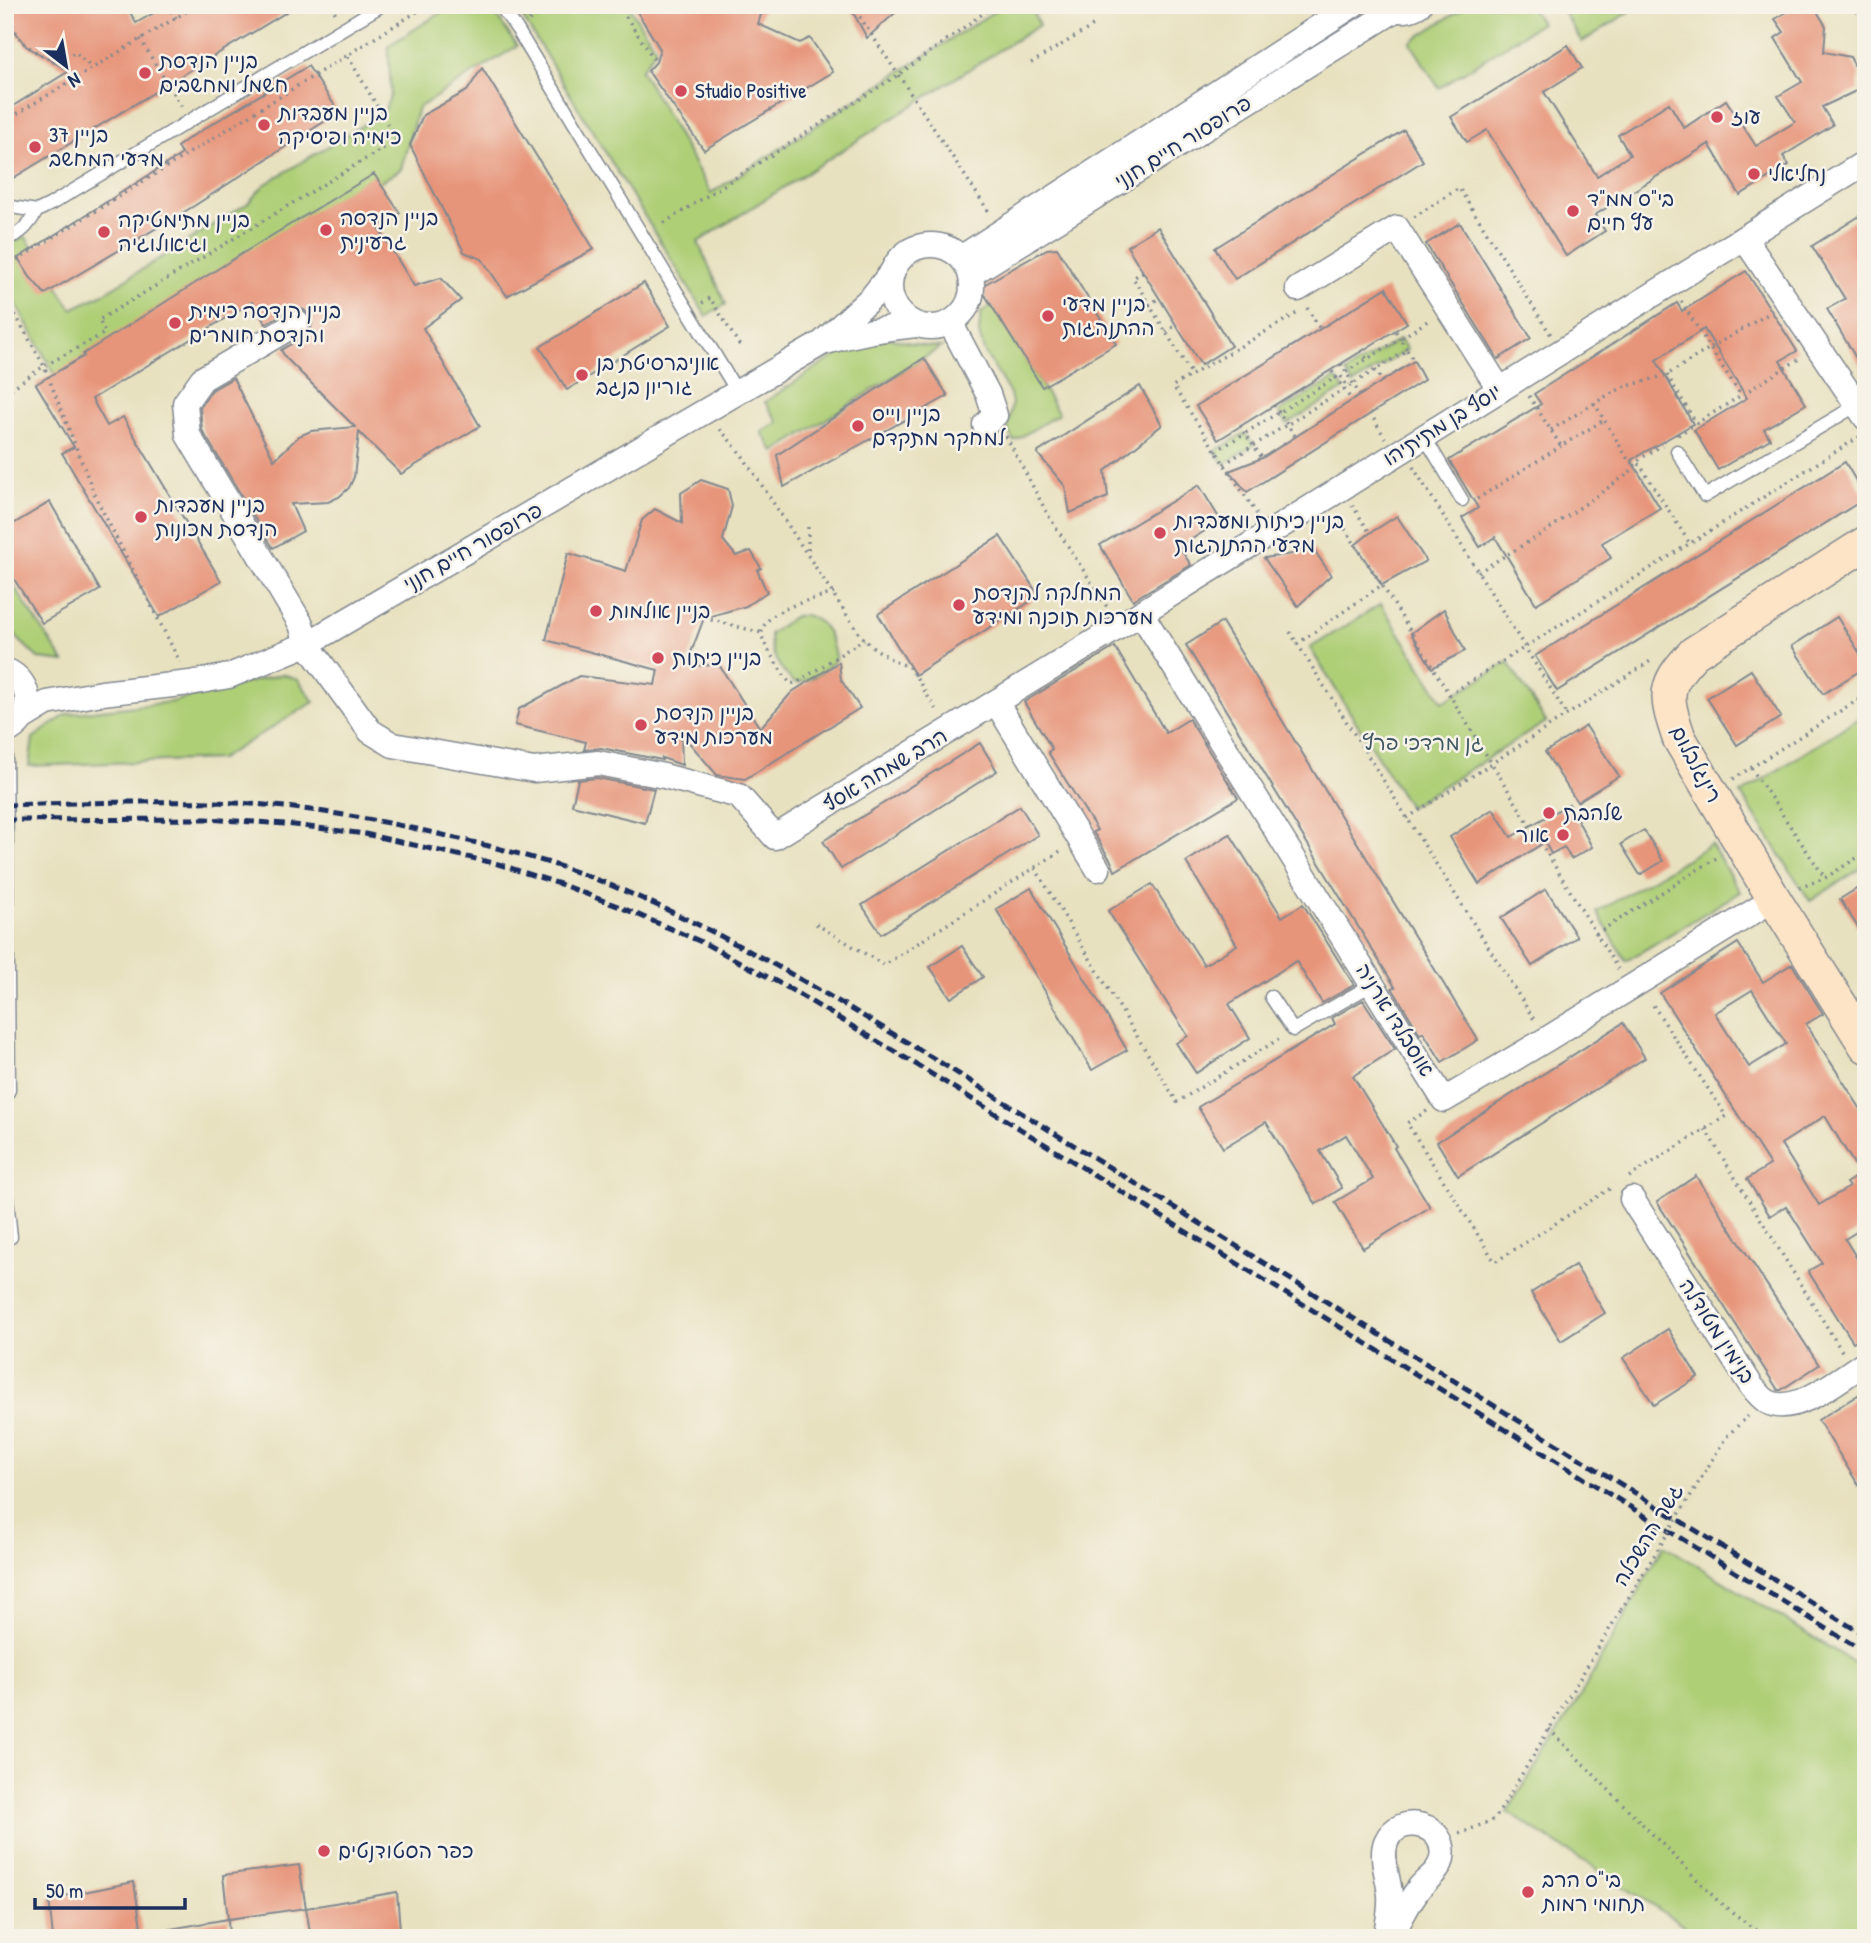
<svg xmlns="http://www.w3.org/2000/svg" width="1871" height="1943" viewBox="0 0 1871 1943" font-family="'Patrick Hand','Playpen Sans Hebrew',sans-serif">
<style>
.green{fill:#afcf77;stroke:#657f6a;stroke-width:2}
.building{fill:#e7957a;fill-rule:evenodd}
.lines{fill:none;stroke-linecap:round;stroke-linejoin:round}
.lane-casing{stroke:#82888f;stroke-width:15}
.street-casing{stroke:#82888f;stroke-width:27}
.secondary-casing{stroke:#82888f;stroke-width:36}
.path{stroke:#82888f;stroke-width:3.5;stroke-dasharray:2 5;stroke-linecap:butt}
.lane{stroke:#fff;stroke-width:12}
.street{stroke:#fff;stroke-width:24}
.secondary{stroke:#fee4c6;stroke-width:33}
.rail{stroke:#1b2f5e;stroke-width:5;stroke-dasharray:10 5;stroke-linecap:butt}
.path-bridge{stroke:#82888f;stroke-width:3.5;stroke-dasharray:2 5;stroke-linecap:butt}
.poi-dot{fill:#d1495b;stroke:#f7f3e8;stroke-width:2.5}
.labels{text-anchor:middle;stroke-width:5;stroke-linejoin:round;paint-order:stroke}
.poi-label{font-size:21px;fill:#1b2f5e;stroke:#f7f3e8;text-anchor:start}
.street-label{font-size:21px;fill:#1b2f5e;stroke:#f7f3e8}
.park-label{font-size:21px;fill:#405764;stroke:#f7f3e8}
</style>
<rect width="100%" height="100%" fill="#f7f3e8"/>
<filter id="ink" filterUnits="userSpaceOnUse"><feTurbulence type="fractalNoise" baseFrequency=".0143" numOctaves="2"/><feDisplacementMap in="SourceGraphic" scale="14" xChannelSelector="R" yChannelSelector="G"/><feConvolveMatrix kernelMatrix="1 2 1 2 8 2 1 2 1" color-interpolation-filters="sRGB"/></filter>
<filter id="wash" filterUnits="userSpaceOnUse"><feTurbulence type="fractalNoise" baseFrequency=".00686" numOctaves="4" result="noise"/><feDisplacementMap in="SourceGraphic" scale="28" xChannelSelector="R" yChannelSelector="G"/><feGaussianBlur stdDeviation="1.57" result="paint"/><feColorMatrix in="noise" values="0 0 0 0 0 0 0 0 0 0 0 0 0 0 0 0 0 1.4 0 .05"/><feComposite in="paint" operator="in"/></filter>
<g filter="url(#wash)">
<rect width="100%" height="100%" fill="#e8e1c0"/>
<!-- green -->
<g class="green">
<path d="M453,5H488L492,9L517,46L418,108L401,169L59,382L5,284V248L25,236L72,309L101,295L248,203L264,185L384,112L391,94L388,46Z"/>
<path d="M515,5H628L656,49L641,70L711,193L1004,5H1030L1039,25L698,242L726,304L706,316Z"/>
<path d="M1468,5H1529L1541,23L1439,88L1410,42Z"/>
<path d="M1559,5H1640L1582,42Z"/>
<path d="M992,305L1059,414L1014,441L1008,431L1012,403L1010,394L984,351L979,333L981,313Z"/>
<path d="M889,338L925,346L941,347L774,452L762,432L778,422L765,402L819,366L862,340Z"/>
<path d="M1400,339L1407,350L1353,384L1346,372Z"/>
<path d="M1336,378L1344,389L1287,424L1279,412Z"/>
<path d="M1245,433L1254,445L1224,464L1215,451Z"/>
<path d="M5,573L64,662L39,659L17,638L5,614Z"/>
<path d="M1381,604L1443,702L1508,662L1546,722L1409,807L1310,648Z"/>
<path d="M806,615C828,622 831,639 836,660C825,670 811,682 795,683C781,672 769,652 770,634L793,617Z"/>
<path d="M282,674L298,679L314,702L220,759L29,766L33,738L67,714L171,702Z"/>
<path d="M1866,713V865L1810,901L1741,794Z"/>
<path d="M1711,844L1740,892L1626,961L1597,912Z"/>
<path d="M1664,1545L1866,1670V1938H1704L1507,1812L1578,1700Z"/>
</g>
<g id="blocks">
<!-- building -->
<g class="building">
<path d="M5,5H126L136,23L168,5H298L5,183V111L69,71L26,46L11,26L5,14Z"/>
<path d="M633,5H764L758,24L800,43L810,38L833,72L704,150L648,71L656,62L660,49Z"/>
<path d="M849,5H904L867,38Z"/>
<path d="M1798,5H1813L1826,26L1824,52L1850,57L1859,74L1858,90L1822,107L1833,125L1783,156L1789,165L1740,195L1709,144L1595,215L1605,231L1566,256L1487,130L1467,142L1451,117L1568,45L1582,68L1544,92L1597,176L1630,155L1618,135L1669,103L1684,128L1726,100L1756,146L1795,122L1778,96L1802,82L1775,38L1784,32L1775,19Z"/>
<path d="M308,66L339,112L194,206L45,294L30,277L18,258L182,154L177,147L189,138Z"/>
<path d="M482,68L594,249L507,296L482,259L464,252L410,145L423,115L467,91Z"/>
<path d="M1404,130L1423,161L1235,279L1215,248Z"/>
<path d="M374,174L400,213L378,227L414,286L441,278L461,300L423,328L480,426L401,474L359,432L354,477L349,488L339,497L328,502L291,504L303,531L273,548L202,430L200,407L212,390L233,378L274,460L299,436L311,431L355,427L286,358L281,350L305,336L310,331L312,324L309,315L304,310L296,308L289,310L266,324L252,302L92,399L107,426L123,417L221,581L159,617L62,453L74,447L36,384L84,356L83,354L243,253Z"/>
<path d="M1866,212V375L1827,309L1845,299L1812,246Z"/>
<path d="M1460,223L1531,338L1498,359L1426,244Z"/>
<path d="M1158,227L1231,346L1201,365L1127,246Z"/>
<path d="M1057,248L1116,344L1042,387L980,287L1047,249Z"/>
<path d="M1746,271L1797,351L1780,361L1806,404L1764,429L1770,439L1718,470L1694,430L1747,398L1704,329L1656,360L1693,424L1631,460L1660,508L1602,543L1611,558L1536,604L1495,537L1480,547L1462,518L1478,508L1449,460L1541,404L1534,394L1677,303L1682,311Z"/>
<path d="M644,283L670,326L567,390L540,347Z"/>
<path d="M1386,288L1407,323L1218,440L1196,406Z"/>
<path d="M924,358L948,396L784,487L777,455Z"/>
<path d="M1414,361L1424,380L1247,492L1229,471L1262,458Z"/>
<path d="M1140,386L1162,425L1105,471L1108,497L1070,513L1065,486L1037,453Z"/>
<path d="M1845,462L1866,498L1557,691L1535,656Z"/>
<path d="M701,480L728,489L732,506L723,540L736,556L751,551L761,568L757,570L767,592L746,606L704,618L686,666L719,665L760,728L792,692L839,662L841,680L860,708L745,779L717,775L681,733L682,765L662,758V760L601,748L584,750L586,742L515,725L519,709L579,676L655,685L658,670L546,640L568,553L626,571L642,520L655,509L682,523L681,493Z"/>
<path d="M1199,485L1221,521L1179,547L1191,565L1133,600L1100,545Z"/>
<path d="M50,502L100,590L42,623L5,565V529Z"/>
<path d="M1397,516L1426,561L1382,585L1355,545L1370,533Z"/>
<path d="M1000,536L1039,596L915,675L878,614Z"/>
<path d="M1308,541L1331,575L1298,606L1264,558L1299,553Z"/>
<path d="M1444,609L1465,651L1432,668L1411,633Z"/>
<path d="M1837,617L1866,663V667L1823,694L1792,646Z"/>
<path d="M1222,622L1478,1040L1442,1062L1423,1032L1420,1034L1392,988L1395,987L1186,645Z"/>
<path d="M1115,647L1166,733L1189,719L1238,798L1115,871L1111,861L1093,832L1097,830L1048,752L1052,749L1024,702Z"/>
<path d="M1751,670L1781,717L1737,745L1707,698Z"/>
<path d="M1586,726L1619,776L1577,802L1545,752Z"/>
<path d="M980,743L997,771L841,869L823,841Z"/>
<path d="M597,778L654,789L645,823L572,805L578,780Z"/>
<path d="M1569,804L1592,847L1571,859L1564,847L1551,854L1545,842L1479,884L1450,837L1493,809L1511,837Z"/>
<path d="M1020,806L1038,835L881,934L862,905Z"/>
<path d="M1644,830L1663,861L1640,875L1621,844Z"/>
<path d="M1230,834L1282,917L1303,904L1354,985L1322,1003L1296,961L1229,1004L1250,1038L1196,1073L1176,1043L1188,1036L1108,911L1152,884L1204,965L1237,945L1186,862Z"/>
<path d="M1866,883V940L1840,899Z"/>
<path d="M1031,888L1127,1050L1092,1070L996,909Z"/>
<path d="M1546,889L1577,937L1532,966L1501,918Z"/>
<path d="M1738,943L1763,982L1792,964L1823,1014L1806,1024L1866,1117V1226L1845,1239L1866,1273V1334L1853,1342L1808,1271L1822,1263L1786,1206L1770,1216L1747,1179L1770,1165L1660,993ZM1752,990L1786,1044L1749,1067L1715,1013ZM1825,1116L1860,1174L1846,1183L1849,1187L1819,1205L1781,1144Z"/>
<path d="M962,946L983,977L951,998L930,967Z"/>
<path d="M1363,1000L1395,1049L1353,1076L1396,1146L1394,1148L1430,1207L1363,1248L1335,1202L1373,1179L1346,1135L1320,1151L1342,1188L1316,1204L1266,1122L1223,1148L1198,1107L1335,1024L1332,1018Z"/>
<path d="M1623,1023L1645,1058L1458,1176L1437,1142Z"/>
<path d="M1696,1176L1819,1365L1781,1390H1778L1657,1202Z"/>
<path d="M1575,1265L1605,1313L1561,1341L1531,1293Z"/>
<path d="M1668,1329L1698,1377L1654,1405L1623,1358Z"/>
<path d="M1866,1390V1497L1818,1420Z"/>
<path d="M299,1865L306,1908L228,1919L223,1875Z"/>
<path d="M134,1882L142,1933L124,1938H53L49,1899Z"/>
<path d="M397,1892L400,1930L353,1938H311L306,1908Z"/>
<path d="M228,1919L229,1938H171L170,1929Z"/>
</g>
</g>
</g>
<g filter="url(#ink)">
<use href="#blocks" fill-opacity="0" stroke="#82888f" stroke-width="2"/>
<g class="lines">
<defs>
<g id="lane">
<path d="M500,5L517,29L738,393"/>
<path d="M5,206L37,211L51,204L382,5"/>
<path d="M5,238C21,236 29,224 37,211"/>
<path d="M1424,436L1462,500"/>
<path d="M1677,451L1705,496L1857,405"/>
<path d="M1271,997L1293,1030L1373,984"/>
<path d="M5,1097L9,1090L6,752L9,731"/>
<path d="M5,1179L11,1237"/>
</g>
<g id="street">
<path d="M1382,5C1395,11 1407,13 1419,5"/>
<path d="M1744,238L1866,418"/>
<circle cx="931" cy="286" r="41"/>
<path d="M962,257L1353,5"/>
<path d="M971,274L1395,10"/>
<path d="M1298,289L1397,228L1500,390"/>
<path d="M297,323L202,379L185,403L188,435L301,624L307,644L370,731L393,745L534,770L598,763L664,776L739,796L775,837L1120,626L1866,162"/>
<path d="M951,324L988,394L995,415L985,425"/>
<path d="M826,342C856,333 885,328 916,325"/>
<path d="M1141,613L1444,1100L1547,1039L1774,899"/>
<path d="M5,670C35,682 34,720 5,732"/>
<path d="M996,702L1098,869"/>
<path d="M24,717L47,703L102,693L190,683L229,676L307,644L822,343L872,297L892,272"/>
<path d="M1632,1199L1752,1387C1757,1392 1762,1399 1768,1402C1795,1417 1843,1376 1866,1362"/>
<path d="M1385,1938C1388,1924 1391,1910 1390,1895C1389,1879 1380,1858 1386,1842C1399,1811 1448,1824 1442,1858C1440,1871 1429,1877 1420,1887C1408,1902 1400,1921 1390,1938"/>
</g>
<path id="secondary" d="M1866,543L1694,653C1662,686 1665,696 1679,738L1774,899L1866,1046"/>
</defs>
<!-- lane casing -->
<use href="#lane" class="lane-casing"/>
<!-- street casing -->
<use href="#street" class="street-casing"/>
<!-- secondary casing -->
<use href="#secondary" class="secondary-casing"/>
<!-- path -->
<g class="path">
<path d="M6,5C15,41 25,47 56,63L75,52L92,68"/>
<path d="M167,5L176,18"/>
<path d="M331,5L336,14"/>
<path d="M618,5L656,62"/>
<path d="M852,5L991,215"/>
<path d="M1853,5L1866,27"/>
<path d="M529,21L553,5"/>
<path d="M140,39L183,109"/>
<path d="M1031,63L1093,26"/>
<path d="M5,121L197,5"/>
<path d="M1414,217L1459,188L1551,335"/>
<path d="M664,223L898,75L995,5"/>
<path d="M5,267L428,5"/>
<path d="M1143,272L1133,278L1192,375"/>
<path d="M5,296L44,366L96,498L180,662"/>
<path d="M1681,301L1710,348L1768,314"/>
<path d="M702,303L710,298L740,346"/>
<path d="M1149,305L1159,298"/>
<path d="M1307,308L1320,329"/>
<path d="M1166,332L1176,325"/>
<path d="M1407,350L1414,361"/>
<path d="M1361,351L1367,359"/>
<path d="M1341,364L1360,395"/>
<path d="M1375,370L1382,381"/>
<path d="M1346,372L1400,339L1395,330"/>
<path d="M1667,375L1696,423"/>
<path d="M1344,389L1352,401"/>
<path d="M5,393L44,366L105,333L99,320L397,140L347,55"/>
<path d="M1529,396L1561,446L1604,420"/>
<path d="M1594,403L1629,461L1640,465L1690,544"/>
<path d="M1274,405L1295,436"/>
<path d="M1370,413L1385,438"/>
<path d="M1240,426L1262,458"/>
<path d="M720,429L742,455L860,635L870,645L895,662L908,666L915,675L938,713"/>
<path d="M1551,430L1608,395L1624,387L1667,375L1710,348L1741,395"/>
<path d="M1678,435L1799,359"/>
<path d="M1006,436L1048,515L1107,607"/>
<path d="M1216,451L1340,375L1348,387L1353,384L1407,350L1400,339L1429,320"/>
<path d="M1224,464L1344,389L1331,370"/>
<path d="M1413,467L1567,715"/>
<path d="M1477,499L1561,446"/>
<path d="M1352,505L1370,533"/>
<path d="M1257,514L1173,386L1299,312"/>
<path d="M1337,517L1382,585"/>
<path d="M808,527V553"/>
<path d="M1292,543L1299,553"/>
<path d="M1478,572L1545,532L1629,473L1640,459L1662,445"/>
<path d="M834,593C815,599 767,608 762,631C761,640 768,649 772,656C778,666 783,675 791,684L798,682L864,639"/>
<path d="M704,618L762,633"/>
<path d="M1290,632L1535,1021"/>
<path d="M1297,644L1382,585L1618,969"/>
<path d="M1449,695L1859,437"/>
<path d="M1864,696L1866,719"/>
<path d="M1751,768L1825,878"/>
<path d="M1733,779L1864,696"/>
<path d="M1407,818L1652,660"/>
<path d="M1035,868L1177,1102L1279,1039"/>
<path d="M1799,888L1825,878L1866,852"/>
<path d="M816,924L884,965L1062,850"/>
<path d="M1596,934L1718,857"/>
<path d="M1427,1111L1407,1123L1495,1262L1614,1186"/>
<path d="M1705,1129L1843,1353"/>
<path d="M1629,1177L1726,1116L1651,1002"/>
<path d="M1694,1490L1726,1437L1748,1416"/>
<path d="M1549,1729L1719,1902L1766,1938"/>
<path d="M1459,1834L1495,1819L1621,1610"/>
</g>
<!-- lane -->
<use href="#lane" class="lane"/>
<!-- street -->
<use href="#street" class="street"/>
<!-- secondary -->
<use href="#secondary" class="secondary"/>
<!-- rail -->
<g class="rail">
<path d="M5,805C74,803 143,801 211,802C292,804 373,818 451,837C509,850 567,866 622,890C732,936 832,997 933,1058L1866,1636"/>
<path d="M5,820L206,819L286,824L365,834L498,864L560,884L620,907L704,943L783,985L909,1060L1866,1653"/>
</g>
<!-- path-bridge -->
<path class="path-bridge" d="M1621,1610L1694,1490"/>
</g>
</g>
<!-- markers -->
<g class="poi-dot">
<circle cx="145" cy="73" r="7"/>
<circle cx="681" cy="91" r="7"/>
<circle cx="1717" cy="117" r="7"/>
<circle cx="264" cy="125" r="7"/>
<circle cx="35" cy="147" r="7"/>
<circle cx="1754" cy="174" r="7"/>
<circle cx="1573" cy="211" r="7"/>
<circle cx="326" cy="230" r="7"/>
<circle cx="104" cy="232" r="7"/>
<circle cx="1048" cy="316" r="7"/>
<circle cx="175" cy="323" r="7"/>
<circle cx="582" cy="375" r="7"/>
<circle cx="858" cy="426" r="7"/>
<circle cx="141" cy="517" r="7"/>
<circle cx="1160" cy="533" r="7"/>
<circle cx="959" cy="605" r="7"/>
<circle cx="596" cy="611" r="7"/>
<circle cx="658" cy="658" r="7"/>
<circle cx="641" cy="725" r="7"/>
<circle cx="1549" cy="813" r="7"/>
<circle cx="1563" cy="835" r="7"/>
<circle cx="324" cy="1851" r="7"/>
<circle cx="1528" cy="1892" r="7"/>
</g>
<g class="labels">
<!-- poi labels -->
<g class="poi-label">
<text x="159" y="68">בניין הנדסת<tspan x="159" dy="24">חשמל ומחשבים</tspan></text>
<text x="695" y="98">Studio Positive</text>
<text x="278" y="120">בניין מעבדות<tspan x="278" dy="24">כימיה ופיסיקה</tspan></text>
<text x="1731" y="124">עוז</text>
<text x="49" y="142">בניין 37<tspan x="49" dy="24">מדעי המחשב</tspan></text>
<text x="1768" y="181">נחליאלי</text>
<text x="1587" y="206">בי"ס ממ"ד<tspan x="1587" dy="24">עץ חיים</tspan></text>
<text x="340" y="225">בניין הנדסה<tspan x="340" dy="24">גרעינית</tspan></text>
<text x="118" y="227">בניין מתימטיקה<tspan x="118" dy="24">וגיאולוגיה</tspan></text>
<text x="1062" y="311">בניין מדעי<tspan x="1062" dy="24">ההתנהגות</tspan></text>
<text x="189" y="318">בניין הנדסה כימית<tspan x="189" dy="24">והנדסת חומרים</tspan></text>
<text x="596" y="370">אוניברסיטת בן<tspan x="596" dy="24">גוריון בנגב</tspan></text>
<text x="872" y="421">בניין וייס<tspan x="872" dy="24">למחקר מתקדם</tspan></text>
<text x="155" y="512">בניין מעבדות<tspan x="155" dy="24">הנדסת מכונות</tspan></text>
<text x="1174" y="528">בניין כיתות ומעבדות<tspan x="1174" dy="24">מדעי ההתנהגות</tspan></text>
<text x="973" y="600">המחלקה להנדסת<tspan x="973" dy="24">מערכות תוכנה ומידע</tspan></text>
<text x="610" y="618">בניין אולמות</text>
<text x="672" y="665">בניין כיתות</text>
<text x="655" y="720">בניין הנדסת<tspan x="655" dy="24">מערכות מידע</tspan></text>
<text x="1563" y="820">שלהבת</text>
<text x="1549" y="842" text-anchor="end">אור</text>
<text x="338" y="1858">כפר הסטודנטים</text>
<text x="1542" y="1887">בי"ס הרב<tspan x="1542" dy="24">תחומי רמות</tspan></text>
</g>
<!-- street labels -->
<g class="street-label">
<text transform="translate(1183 142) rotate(-32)" y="7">פרופסור חיים חנני</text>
<text transform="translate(1442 425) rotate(-32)" y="7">יוסף בן מתיתיהו</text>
<text transform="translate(473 547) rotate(-30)" y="7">פרופסור חיים חנני</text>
<text transform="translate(1696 764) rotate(62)" y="7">רינגלבלום</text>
<text transform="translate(885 770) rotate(-31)" y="7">הרב שמחה אסף</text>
<text transform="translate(1395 1020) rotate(58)" y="7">אוסבלדו ארניה</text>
<text transform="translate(1717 1331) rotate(57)" y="7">בנימין מטודלה</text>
<text transform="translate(1648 1535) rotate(-59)" y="7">גשר ההשכלה</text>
</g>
<!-- park labels -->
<g class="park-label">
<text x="1423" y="750">גן מרדכי פרץ</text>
</g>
</g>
<!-- margin -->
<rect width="1871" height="1943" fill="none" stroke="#f7f3e8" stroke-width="28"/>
<!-- north arrow -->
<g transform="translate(66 66) rotate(149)" stroke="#f7f3e8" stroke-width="5" paint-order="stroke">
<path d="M0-5L12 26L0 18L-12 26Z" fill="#1b2f5e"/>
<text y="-10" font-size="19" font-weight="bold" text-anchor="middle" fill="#1b2f5e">N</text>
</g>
<!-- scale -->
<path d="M35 1898v10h150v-10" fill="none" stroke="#1b2f5e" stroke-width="3.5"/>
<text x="46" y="1898" font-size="21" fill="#1b2f5e" stroke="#f7f3e8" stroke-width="5" paint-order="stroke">50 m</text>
</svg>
